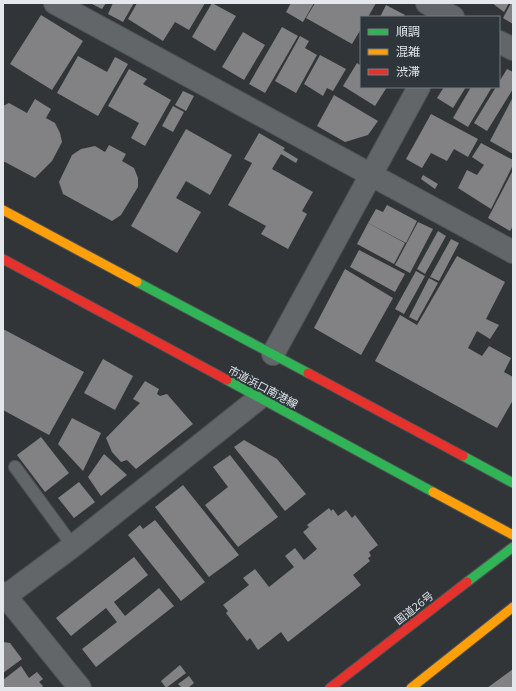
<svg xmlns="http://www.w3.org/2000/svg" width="516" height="691" viewBox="0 0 516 691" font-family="'Open Sans','Noto Sans JP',sans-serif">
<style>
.building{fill:#828284}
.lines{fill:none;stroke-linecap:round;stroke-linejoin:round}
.lane-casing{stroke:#4f5255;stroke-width:14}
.street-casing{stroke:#4f5255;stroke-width:24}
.fast-casing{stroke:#4f5255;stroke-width:11}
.slow-casing{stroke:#4f5255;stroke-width:11}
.jam-casing{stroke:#4f5255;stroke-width:11}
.lane{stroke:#636668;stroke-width:12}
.street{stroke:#636668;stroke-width:22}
.fast{stroke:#30b455;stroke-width:9}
.slow{stroke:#ff9f0a;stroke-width:9}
.jam{stroke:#e5322d;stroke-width:9}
.labels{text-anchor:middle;stroke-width:4;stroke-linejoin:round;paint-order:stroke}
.street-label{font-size:11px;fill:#e4e8ec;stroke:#2f363b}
</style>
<rect width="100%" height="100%" fill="#323538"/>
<!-- building -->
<g class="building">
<path d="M90,3H106L102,9Z"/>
<path d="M113,3H134L123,22L108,14Z"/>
<path d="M137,3H205L189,30L175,22L163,41L128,19Z"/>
<path d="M212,3L236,16L215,51L192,37Z"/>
<path d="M291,3H314L303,22L286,12Z"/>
<path d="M315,3H376L368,17H361V29L352,44L306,18Z"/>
<path d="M492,3H509L504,12Z"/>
<path d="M511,3H513V24L503,18Z"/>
<path d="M386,5L405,15L403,17H380Z"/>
<path d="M41,15L83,41L52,90L10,64Z"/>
<path d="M282,27L298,36L265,93L249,84Z"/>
<path d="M243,32L265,45L244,80L222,67Z"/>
<path d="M300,36L309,41L305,48L317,55L296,93L275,81Z"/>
<path d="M320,55L346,69L333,91L327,88L323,96L304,84Z"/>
<path d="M78,56L107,72L115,57L128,64L98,116L57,93Z"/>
<path d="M357,63L361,66V87H387L375,106L343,86Z"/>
<path d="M129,69L147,79L143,84L171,100L145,146L131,138L139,123L108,106Z"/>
<path d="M507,69L513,72V89L487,131L474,123L496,87H499V82Z"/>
<path d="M444,87H466L453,108L437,98Z"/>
<path d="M471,87H492L468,127L453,118Z"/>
<path d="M183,91L194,96L186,111L175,105Z"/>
<path d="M334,95L378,121L368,135L345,142L317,126Z"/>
<path d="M513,97V154L490,141Z"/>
<path d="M35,99L51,109L46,118L55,123L60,133L62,142L52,161L35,178L3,161V106L9,103L27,113Z"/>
<path d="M173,106L184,112L173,132L162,126Z"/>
<path d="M431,114L478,139L468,157L454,149L447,161L431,153L422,168L406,159Z"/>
<path d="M186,129L232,155L210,195L186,181L176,198L201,212L177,253L131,226Z"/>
<path d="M259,133L285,148L283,150L298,159L296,163L281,154L272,169L313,192L302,211L307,214L288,249L261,234L266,226L228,205L252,163L244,159Z"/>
<path d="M481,143L513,160V165L491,209L458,188L467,170L477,175L484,165L472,157Z"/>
<path d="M109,145L126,154L122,161L134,168L138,178V187L121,215L112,221L63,194L59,182L72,155L81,149L95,146L105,152Z"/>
<path d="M513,170V226L510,231L488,218Z"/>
<path d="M423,175L438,184L435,189L421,179Z"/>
<path d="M387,205L417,221L406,243L368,223L376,209L383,212Z"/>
<path d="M418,222L433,229L410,273L395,265Z"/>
<path d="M368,223L405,243L394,264L357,244Z"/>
<path d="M438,231L446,236L425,274L417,269Z"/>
<path d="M451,239L459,243L439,281L430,277Z"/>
<path d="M359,250L405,274L395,292L350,267Z"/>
<path d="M457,256L505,282L486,319L499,325L490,339L477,331L468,348L482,356L489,346L511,358L504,372L513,377V400L497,428L375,361L400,315L417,325Z"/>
<path d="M345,269L393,298L361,355L314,328Z"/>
<path d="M416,271L425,276L404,314L395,309Z"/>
<path d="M429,278L438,283L417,321L409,317Z"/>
<path d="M3,329L84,372L49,435L3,410Z"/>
<path d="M103,359L133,376L115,410L84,393Z"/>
<path d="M145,381L159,389L157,394L160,396L167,394L193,424L136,469L127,460L121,462L112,452L106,438L140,403L133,399Z"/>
<path d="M72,418L101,433L83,471L58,444Z"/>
<path d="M41,437L69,473L45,492L17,455Z"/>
<path d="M244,440L277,459L306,494L285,511L234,447Z"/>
<path d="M104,454L127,475L101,496L88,477Z"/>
<path d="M230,455L278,517L238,547L205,505L228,487L213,467Z"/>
<path d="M79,482L95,502L74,518L58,498Z"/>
<path d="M183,485L239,555L209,577L155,507Z"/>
<path d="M329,508L331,511L333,509L338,516L346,510L352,518L355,515L378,545L369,552L371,556L368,558L370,561L353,575L361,585L288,642L281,632L258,650L250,638L247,641L226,613L228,611L223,605L249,585L243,578L255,569L269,587L294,567L285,556L295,548L304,560L317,549L303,532L309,527L307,525Z"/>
<path d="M155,520L205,582L181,601L128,535L140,525L143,529Z"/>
<path d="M134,557L148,575L114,602L125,616L159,588L174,606L96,667L82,649L117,622L106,608L71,636L56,618Z"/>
<path d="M3,642L10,643L22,659L3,673Z"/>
<path d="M180,665L186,673L166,688L161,681Z"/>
<path d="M21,666L29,678L37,672L43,679L39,682L43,686L41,688H3V680Z"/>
<path d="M513,669V688H487Z"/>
<path d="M189,676L194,683L188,688H182L178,684Z"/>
</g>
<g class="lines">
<defs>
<path id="lane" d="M15,467L73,546"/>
<g id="street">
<path d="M55,3L513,252"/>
<path d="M427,3L453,17"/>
<path d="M499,42L513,49"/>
<path d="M273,354L419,87"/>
<path d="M3,593L80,688"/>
<path d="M3,598L73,546L258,399"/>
</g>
<g id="fast">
<path d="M137,282L308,373"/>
<path d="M227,380L433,492"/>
<path d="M463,456L513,483"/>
<path d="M467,582L513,547"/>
</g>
<g id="slow">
<path d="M3,210L137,282"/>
<path d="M433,492L513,535"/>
<path d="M411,688L513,607"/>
</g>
<g id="jam">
<path d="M3,259L227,380"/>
<path d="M308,373L463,456"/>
<path d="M330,688L467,582"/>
</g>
</defs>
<!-- lane casing -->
<use href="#lane" class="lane-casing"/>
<!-- street casing -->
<use href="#street" class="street-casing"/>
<!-- fast casing -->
<use href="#fast" class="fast-casing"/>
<!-- slow casing -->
<use href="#slow" class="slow-casing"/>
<!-- jam casing -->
<use href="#jam" class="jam-casing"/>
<!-- lane -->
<use href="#lane" class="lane"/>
<!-- street -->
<use href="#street" class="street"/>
<!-- fast -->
<use href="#fast" class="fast"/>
<!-- slow -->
<use href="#slow" class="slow"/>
<!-- jam -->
<use href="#jam" class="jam"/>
</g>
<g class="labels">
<!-- street labels -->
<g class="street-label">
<text transform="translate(263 387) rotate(28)" y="4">市道浜口南港線</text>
<text transform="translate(414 608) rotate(-38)" y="4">国道26号</text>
</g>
</g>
<!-- border -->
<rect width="516" height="691" fill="none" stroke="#e4e8ec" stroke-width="8"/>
<!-- legend -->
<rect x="360" y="16" width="140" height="72" fill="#2f363b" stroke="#777d82"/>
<rect x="368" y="29" width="20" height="6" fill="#30b455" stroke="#777d82"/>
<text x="396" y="36" font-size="12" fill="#e4e8ec">順調</text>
<rect x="368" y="49" width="20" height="6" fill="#ff9f0a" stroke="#777d82"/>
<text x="396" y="56" font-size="12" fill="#e4e8ec">混雑</text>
<rect x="368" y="69" width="20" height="6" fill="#e5322d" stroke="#777d82"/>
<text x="396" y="76" font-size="12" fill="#e4e8ec">渋滞</text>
</svg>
